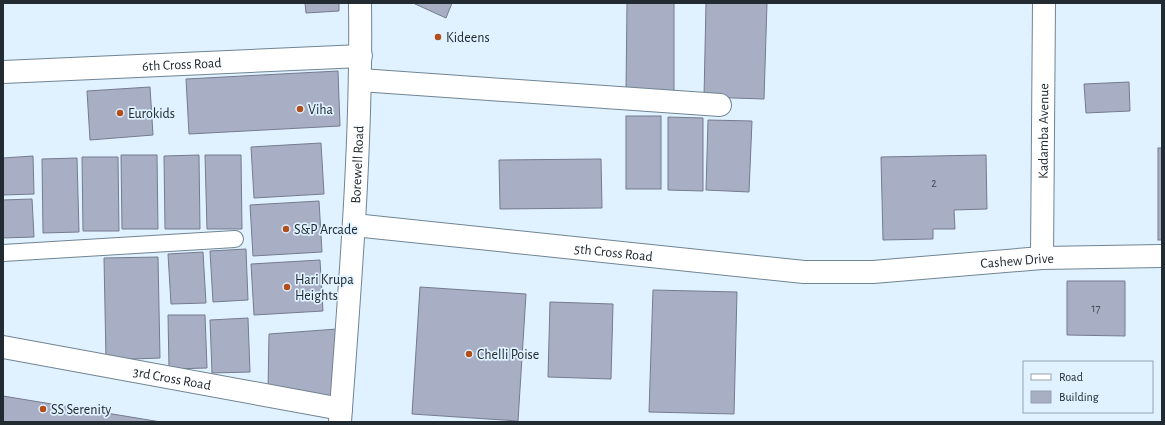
<svg xmlns="http://www.w3.org/2000/svg" width="1165" height="425" viewBox="0 0 1165 425" font-family="'Alegreya Sans',sans-serif">
<style>
.building{fill:#a8aec4;stroke:#757b8f}
.lines{fill:none;stroke-linecap:round;stroke-linejoin:round}
.service-casing{stroke:#708492;stroke-width:18}
.minor-casing{stroke:#708492;stroke-width:24}
.tertiary-casing{stroke:#708492;stroke-width:24}
.service{stroke:#fff;stroke-width:16}
.minor{stroke:#fff;stroke-width:22}
.tertiary{stroke:#fff;stroke-width:22}
.poi-dot{fill:#b14e19;stroke:#e0f2ff;stroke-width:1.5}
.labels{text-anchor:middle;stroke-width:3.5;stroke-linejoin:round;paint-order:stroke}
.number-label{font-size:12px;fill:#444c56}
.poi-label{font-size:14px;fill:#222b31;stroke:#e0f2ff;text-anchor:start}
.street-label{font-size:14px;fill:#222b31;stroke:#e0f2ff}
</style>
<rect width="100%" height="100%" fill="#e0f2ff"/>
<!-- building -->
<g class="building">
<path d="M305,3H339V11L306,13Z"/>
<path d="M413,3H452L446,18Z"/>
<path d="M627,3H674V91H626Z"/>
<path d="M706,3H767L764,99L704,97Z"/>
<path d="M338,71L340,126L189,134L186,79Z"/>
<path d="M1129,82L1130,111L1086,113L1084,84Z"/>
<path d="M150,87L153,135L90,140L87,91Z"/>
<rect x="626" y="116" width="35" height="73"/>
<path d="M668,117L703,118V191L668,190Z"/>
<path d="M708,120L752,121L749,192L706,190Z"/>
<path d="M321,143L324,194L254,198L251,147Z"/>
<rect x="1158" y="148" width="4" height="92"/>
<path d="M121,155H157L158,229H122Z"/>
<path d="M199,155L200,229H165L164,156Z"/>
<path d="M205,155H241L242,229H207Z"/>
<path d="M986,155L987,209L954,210L955,229H933V239L883,240L881,157Z"/>
<path d="M33,156L34,194L3,195V158Z"/>
<path d="M82,157H118L119,231H83Z"/>
<path d="M77,158L79,232L43,233L42,159Z"/>
<path d="M601,159L602,208L500,209L499,160Z"/>
<path d="M32,199L34,237L3,238V200Z"/>
<path d="M319,201L322,252L253,256L250,205Z"/>
<path d="M246,249L248,300L213,302L210,251Z"/>
<path d="M203,252L206,303L171,304L168,254Z"/>
<path d="M158,257L160,358L106,360L104,258Z"/>
<path d="M320,260L323,311L254,315L251,264Z"/>
<path d="M1067,281H1125V336L1067,335Z"/>
<path d="M420,287L526,294L518,421L412,414Z"/>
<path d="M653,290L737,292L734,414L649,412Z"/>
<path d="M550,302L613,304L611,379L548,377Z"/>
<path d="M168,315H205L207,368L169,369Z"/>
<path d="M248,318L250,372L212,373L210,320Z"/>
<path d="M337,329L333,402L268,391L269,334Z"/>
<path d="M3,396L161,422H3Z"/>
</g>
<g class="lines">
<defs>
<path id="service" d="M3,253L235,239"/>
<g id="minor">
<path id="s1" d="M3,72L361,56"/>
<path d="M360,80L720,105"/>
<path id="s2" d="M354,225L804,272H873L1042,258L1162,256"/>
<path id="s3" d="M1042,258L1044,3"/>
<path id="s4" d="M3,347L341,409"/>
</g>
<g id="tertiary">
<path id="s5" d="M340,422C350,283 362,143 360,3"/>
</g>
</defs>
<!-- service casing -->
<use href="#service" class="service-casing"/>
<!-- minor casing -->
<use href="#minor" class="minor-casing"/>
<!-- tertiary casing -->
<use href="#tertiary" class="tertiary-casing"/>
<!-- service -->
<use href="#service" class="service"/>
<!-- minor -->
<use href="#minor" class="minor"/>
<!-- tertiary -->
<use href="#tertiary" class="tertiary"/>
</g>
<!-- markers -->
<g class="poi-dot">
<circle cx="438" cy="37" r="4"/>
<circle cx="300" cy="109" r="4"/>
<circle cx="120" cy="113" r="4"/>
<circle cx="286" cy="229" r="4"/>
<circle cx="287" cy="287" r="4"/>
<circle cx="469" cy="354" r="4"/>
<circle cx="43" cy="409" r="4"/>
</g>
<g class="labels">
<!-- number labels -->
<g class="number-label">
<text x="934" y="187">2</text>
<text x="1096" y="312">17</text>
</g>
<!-- poi labels -->
<g class="poi-label">
<text x="446" y="42">Kideens</text>
<text x="308" y="114">Viha</text>
<text x="128" y="118">Eurokids</text>
<text x="294" y="234">S&amp;P Arcade</text>
<text x="295" y="284">Hari Krupa<tspan x="295" dy="16">Heights</tspan></text>
<text x="477" y="359">Chelli Poise</text>
<text x="51" y="414">SS Serenity</text>
</g>
<!-- street labels -->
<g class="street-label">
<text dy="5" stroke="none"><textPath href="#s1" startOffset="179">6th Cross Road</textPath></text>
<text dy="5" stroke="none"><textPath href="#s3" startOffset="127">Kadamba Avenue</textPath></text>
<text dy="5" stroke="none"><textPath href="#s5" startOffset="258">Borewell Road</textPath></text>
<text dy="5" stroke="none"><textPath href="#s2" startOffset="261">5th Cross Road</textPath></text>
<text dy="5" stroke="none"><textPath href="#s2" startOffset="666">Cashew Drive</textPath></text>
<text dy="5" stroke="none"><textPath href="#s4" startOffset="172">3rd Cross Road</textPath></text>
</g>
</g>
<!-- border -->
<rect width="1165" height="425" fill="none" stroke="#222b31" stroke-width="8"/>
<!-- legend -->
<rect x="1023" y="361" width="130" height="52" fill="#e0f2ff" stroke="#94a2ad"/>
<rect x="1031" y="374" width="20" height="6" fill="#ffffff" stroke="#94a2ad"/>
<text x="1059" y="381" font-size="12" fill="#222b31">Road</text>
<rect x="1031" y="391" width="20" height="12" fill="#a8aec4" stroke="#94a2ad"/>
<text x="1059" y="401" font-size="12" fill="#222b31">Building</text>
</svg>
